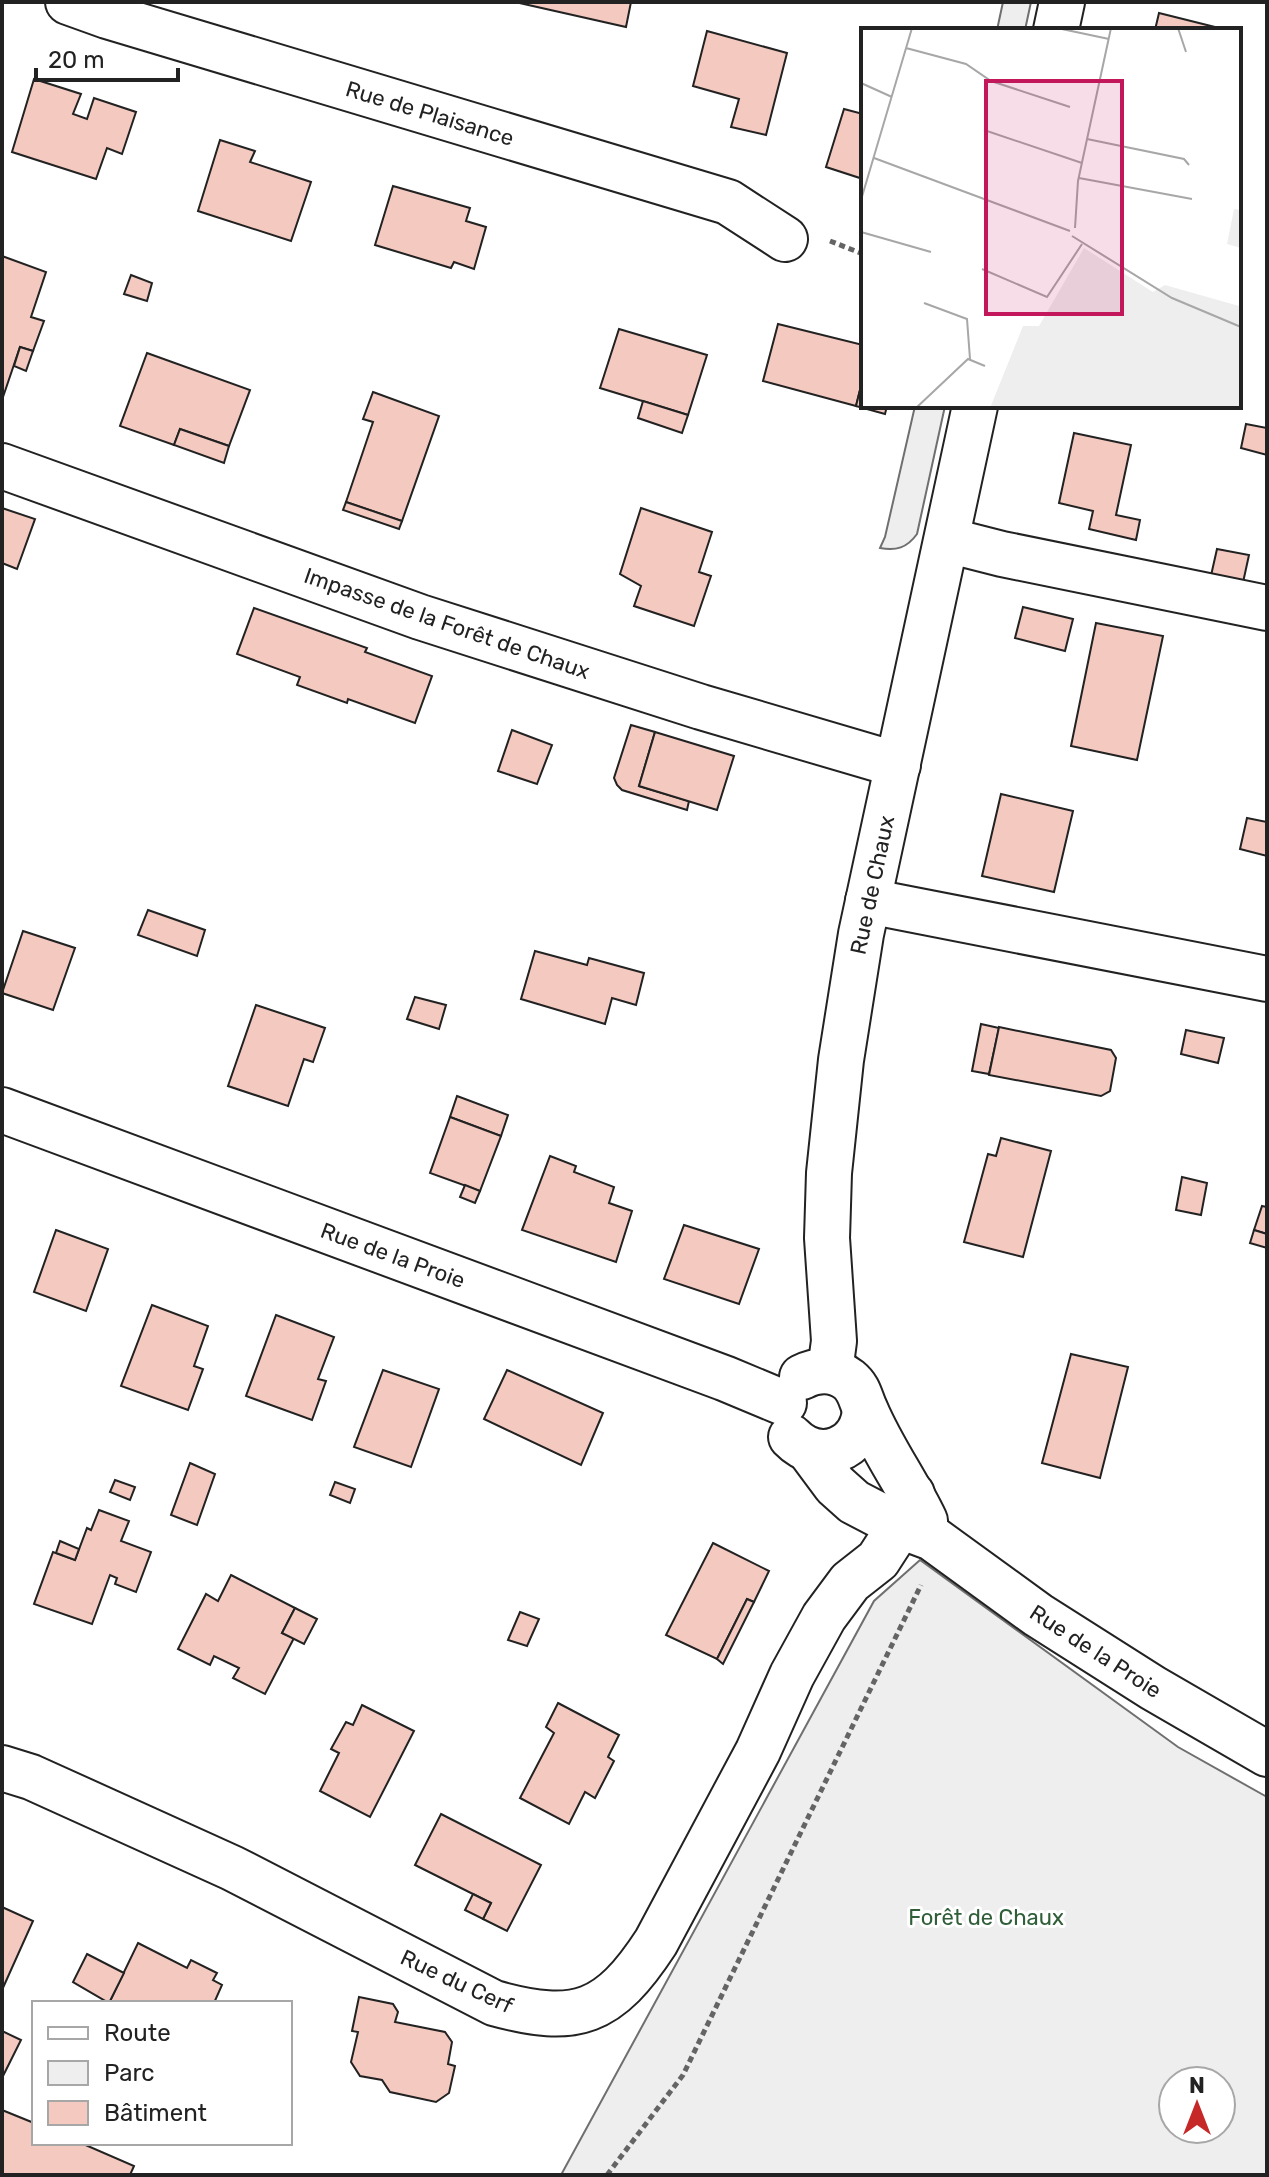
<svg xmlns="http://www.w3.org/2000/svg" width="1269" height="2177" viewBox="0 0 1269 2177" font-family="Rubik,sans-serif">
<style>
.green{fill:#eee;stroke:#6f6f6f;stroke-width:2;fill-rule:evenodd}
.building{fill:#f3c9c0;stroke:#222;stroke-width:2}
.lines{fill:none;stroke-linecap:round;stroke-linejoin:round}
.minor-casing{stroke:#222;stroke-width:48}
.path{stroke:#646464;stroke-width:5;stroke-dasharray:6 4;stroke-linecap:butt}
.minor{stroke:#fff;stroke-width:44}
.labels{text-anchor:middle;stroke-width:6;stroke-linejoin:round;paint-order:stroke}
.street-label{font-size:22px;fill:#222;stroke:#fff}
.park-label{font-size:22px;fill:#2f5e38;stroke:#fff}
.inset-road{fill:none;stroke:#a7a7a7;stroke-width:2}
.view{fill:#c2185b;fill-opacity:0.15;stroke:#c2185b;stroke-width:4}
.inset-edge{fill:none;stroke:#222;stroke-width:4}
</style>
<rect width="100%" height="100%" fill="#fff"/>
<!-- green -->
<g class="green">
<path d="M1003,2H1031L1025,30H997Z"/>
<path d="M915,406H945L917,534C907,548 896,551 880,548L885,537Z"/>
<path d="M920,1560L1178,1747L1267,1797V2175H561L874,1601ZM1173,2081H1221V2129H1173Z"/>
</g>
<!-- building -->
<g class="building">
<path d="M515,2H631L626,27Z"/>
<path d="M1159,13L1227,30H1155Z"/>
<path d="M707,31L787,53L766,135L731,127L739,99L693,86Z"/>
<path d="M34,79L81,94L73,114L87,119L94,98L136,112L122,154L107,148L96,179L12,152Z"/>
<path d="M844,109L863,114V179L826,167Z"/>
<path d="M220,140L255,151L250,162L311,182L291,241L198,211Z"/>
<path d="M393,186L470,208L466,221L486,227L474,269L454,262L451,268L375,245Z"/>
<path d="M2,256L46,272L31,317L44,321L33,351L20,347L3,397Z"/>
<path d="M131,275L152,283L147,301L124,294Z"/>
<path d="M778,324L863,345V378L856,406L763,381Z"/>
<path d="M619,329L707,355L688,415L600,388Z"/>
<path d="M20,347L33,351L26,371L14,366Z"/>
<path d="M147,353L250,390L229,446L180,429L174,445L120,426Z"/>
<path d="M863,378V406H887L885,414L856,406Z"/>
<path d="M373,392L439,416L402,521L346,502L373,422L363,419Z"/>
<path d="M643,401L688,415L682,433L638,418Z"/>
<path d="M1246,424L1267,428V455L1241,448Z"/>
<path d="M180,429L229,446L224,463L174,445Z"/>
<path d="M1074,433L1131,445L1116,515L1140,520L1136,540L1089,529L1093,511L1059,503Z"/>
<path d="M346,502L402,521L399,529L343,510Z"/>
<path d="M2,508L35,519L17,569L2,563Z"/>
<path d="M641,508L712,532L699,572L711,576L694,626L634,606L641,586L620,574Z"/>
<path d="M1217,549L1249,555L1242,587L1210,580Z"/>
<path d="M1023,607L1073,619L1065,651L1015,638Z"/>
<path d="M254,608L367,648L365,652L432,676L415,723L348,699L347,703L297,685L300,677L237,654Z"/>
<path d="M1096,623L1163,636L1137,760L1071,746Z"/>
<path d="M631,725L655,732L639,786L689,801L687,810L622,790L617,785L614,778Z"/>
<path d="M512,730L552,745L537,784L498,771Z"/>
<path d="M655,732L734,756L717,810L639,786Z"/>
<path d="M1001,794L1073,811L1054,892L982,876Z"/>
<path d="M1247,818L1267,822V856L1240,849Z"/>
<path d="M148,910L205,930L197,956L138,935Z"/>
<path d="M23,931L75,948L53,1010L2,993Z"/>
<path d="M535,951L587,965L589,958L644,973L636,1005L612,998L605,1024L521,999Z"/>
<path d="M415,997L446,1005L439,1029L407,1019Z"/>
<path d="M256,1005L325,1028L313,1062L304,1059L288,1106L228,1086Z"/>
<path d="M981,1024L999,1028L989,1074L972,1071Z"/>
<path d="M999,1027L1111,1050L1116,1058L1110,1091L1101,1096L989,1075Z"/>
<path d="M1186,1030L1224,1038L1218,1063L1181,1054Z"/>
<path d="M457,1096L508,1115L501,1136L450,1117Z"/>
<path d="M450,1117L501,1136L480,1191L430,1173Z"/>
<path d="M1001,1138L1051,1151L1023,1257L964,1242L988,1154L996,1156Z"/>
<path d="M550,1156L576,1166L574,1172L614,1187L609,1203L632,1211L616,1262L522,1230Z"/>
<path d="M1182,1177L1207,1183L1201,1215L1176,1210Z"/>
<path d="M465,1185L480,1191L475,1203L460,1197Z"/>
<path d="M1262,1206L1267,1207V1234L1254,1230Z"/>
<path d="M684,1225L759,1249L739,1304L664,1279Z"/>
<path d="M56,1230L108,1249L86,1311L34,1292Z"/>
<path d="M1254,1230L1267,1234V1248L1250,1243Z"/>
<path d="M152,1305L208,1326L194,1366L203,1369L188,1410L121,1386Z"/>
<path d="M276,1315L334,1337L318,1379L326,1381L312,1420L246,1396Z"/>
<path d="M1071,1354L1128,1367L1100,1478L1042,1463Z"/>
<path d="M383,1370L439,1389L411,1467L354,1447Z"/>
<path d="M507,1370L603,1413L581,1465L484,1419Z"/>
<path d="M190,1463L215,1474L197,1525L171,1515Z"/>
<path d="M115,1480L135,1487L130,1500L110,1492Z"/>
<path d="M335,1482L355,1489L350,1503L330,1495Z"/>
<path d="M99,1510L129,1521L121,1541L151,1552L136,1592L115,1584L117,1578L110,1575L92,1624L34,1604L53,1552L75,1560L87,1528L91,1530Z"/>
<path d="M60,1541L79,1549L75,1560L56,1553Z"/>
<path d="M713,1543L769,1571L754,1602L747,1599L717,1659L666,1635Z"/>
<path d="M231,1575L295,1608L282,1633L294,1638L265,1694L233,1678L239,1668L214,1656L210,1665L178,1649L206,1594L218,1601Z"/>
<path d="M747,1599L754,1602L723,1664L717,1659Z"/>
<path d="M295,1608L317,1619L304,1644L282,1633Z"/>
<path d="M520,1612L539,1619L527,1646L508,1640Z"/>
<path d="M558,1703L619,1735L608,1757L614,1761L595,1798L585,1792L569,1824L520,1798L554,1733L546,1727Z"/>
<path d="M362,1705L414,1731L370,1817L320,1791L339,1753L331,1749L346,1722L353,1725Z"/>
<path d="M441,1814L541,1865L507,1931L483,1919L491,1903L415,1865Z"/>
<path d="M473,1894L491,1903L483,1919L465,1910Z"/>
<path d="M2,1907L33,1921L2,1990Z"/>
<path d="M138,1943L187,1968L191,1960L217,1973L213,1980L222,1985L214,2003H109Z"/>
<path d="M87,1954L124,1973L109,2003L73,1982Z"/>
<path d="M359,1997L393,2004L398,2012L395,2022L445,2032L452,2042L448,2064L455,2066L449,2093L436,2102L390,2092L382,2080L360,2076L351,2062L358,2032L352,2031Z"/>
<path d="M2,2031L21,2040L3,2076L2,2075Z"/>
<path d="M2,2110L34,2123V2143H81L134,2166L130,2175H2Z"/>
</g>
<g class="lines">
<defs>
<g id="minor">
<path d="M68,2L107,16L728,202L785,239"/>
<path d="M1056,30L1062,2"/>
<path d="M2,466L420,617L701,707L898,765"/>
<path d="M947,540L1002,554L1267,608"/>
<path d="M868,901L1267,979"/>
<path d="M2,1110L724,1378L784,1403"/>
<path d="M830,1371L834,1341L827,1238L829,1173L841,1060L861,934L975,406"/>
<path d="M802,1377C818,1369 835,1369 849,1380C860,1389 860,1399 866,1411C882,1449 907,1483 925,1521"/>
<path d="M791,1437C819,1466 862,1450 865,1410"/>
<path d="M809,1450L835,1485L854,1502L900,1526L932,1538L1038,1615L1153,1688L1267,1754"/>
<path d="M2,1768L31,1777L232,1868L494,2003C577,2026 609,2014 656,1942L758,1751L792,1675L824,1617L850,1582L878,1560L900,1526L912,1494"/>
</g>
</defs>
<!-- minor casing -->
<use href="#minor" class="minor-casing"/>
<!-- path -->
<g class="path">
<path d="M830,241L863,254"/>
<path d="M607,2175L683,2075L921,1585"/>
</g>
<!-- minor -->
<use href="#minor" class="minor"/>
</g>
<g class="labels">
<!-- street labels -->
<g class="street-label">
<text transform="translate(430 113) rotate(17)" y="8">Rue de Plaisance</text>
<text transform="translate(447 623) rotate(19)" y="8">Impasse de la Forêt de Chaux</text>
<text transform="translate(872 885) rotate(-78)" y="8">Rue de Chaux</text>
<text transform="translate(393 1255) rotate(20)" y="8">Rue de la Proie</text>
<text transform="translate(1096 1651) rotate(33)" y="8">Rue de la Proie</text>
<text transform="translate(457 1981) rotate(25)" y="8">Rue du Cerf</text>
</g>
<!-- park labels -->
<g class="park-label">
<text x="986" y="1925">Forêt de Chaux</text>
</g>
</g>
<!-- overview -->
<g transform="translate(861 28)">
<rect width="380" height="380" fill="#fff"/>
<path d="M373,181L380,182V220L366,216ZM223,220L292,264L304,257L378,278L380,271V380H129L162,298H178Z" fill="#eee"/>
<path class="inset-road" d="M196,0L248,11M317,0L325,24M45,20L105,36L130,53L209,79M0,55L31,69M123,102L221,135M226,111L323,131L328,137M13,130L209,203M218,150L331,171M0,172L51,0M214,200L217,153L250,0M0,204L70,224M211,208L311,270L380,299M121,241L186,269L221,216M63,275L106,291L109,331M55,380L107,331L124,338"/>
<path class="view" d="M125,53H261V286H125Z"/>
<rect width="380" height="380" class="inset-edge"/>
</g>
<!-- border -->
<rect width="1269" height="2177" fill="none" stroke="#222222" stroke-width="8"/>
<!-- legend -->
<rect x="32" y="2001" width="260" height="144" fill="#ffffff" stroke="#a7a7a7" stroke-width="2"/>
<rect x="48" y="2027" width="40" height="12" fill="#ffffff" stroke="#a7a7a7" stroke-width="2"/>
<text x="104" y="2041" font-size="24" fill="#222222">Route</text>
<rect x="48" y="2061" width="40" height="24" fill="#eeeeee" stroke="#a7a7a7" stroke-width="2"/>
<text x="104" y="2081" font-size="24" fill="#222222">Parc</text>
<rect x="48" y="2101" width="40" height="24" fill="#f3c9c0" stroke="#a7a7a7" stroke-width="2"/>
<text x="104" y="2121" font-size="24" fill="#222222">Bâtiment</text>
<!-- north arrow -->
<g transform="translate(1197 2105)"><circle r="38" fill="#ffffff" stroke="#a7a7a7" stroke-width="2"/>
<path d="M0-6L14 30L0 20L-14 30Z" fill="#c62828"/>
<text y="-12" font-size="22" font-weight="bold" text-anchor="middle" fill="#222222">N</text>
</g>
<!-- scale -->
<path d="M36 68v12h142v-12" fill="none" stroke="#222222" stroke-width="4"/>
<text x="48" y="68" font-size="24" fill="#222222" stroke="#ffffff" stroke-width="6" paint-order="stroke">20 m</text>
</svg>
